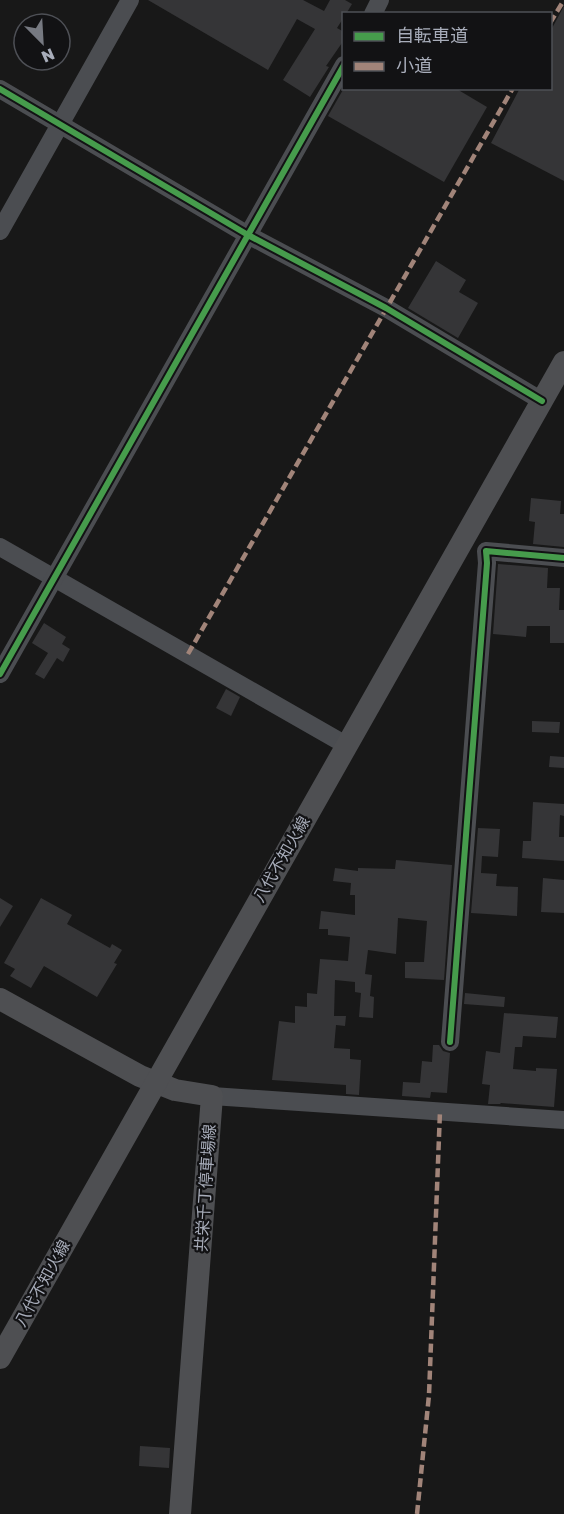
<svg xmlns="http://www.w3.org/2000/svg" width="564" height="1514" viewBox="0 0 564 1514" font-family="'Golos Text','Noto Sans JP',sans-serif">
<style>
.building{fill:#353537}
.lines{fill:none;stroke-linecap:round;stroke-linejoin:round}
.minor{stroke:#4b4d51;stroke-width:18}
.major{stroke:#4e4f52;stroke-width:22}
.quiet{stroke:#a18479;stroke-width:4.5;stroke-dasharray:9 4.5;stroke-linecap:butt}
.cycleway-casing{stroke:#121214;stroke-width:10}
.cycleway{stroke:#469c4c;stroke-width:6}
.labels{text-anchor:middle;stroke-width:4.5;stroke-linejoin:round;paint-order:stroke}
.street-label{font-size:16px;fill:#a8adba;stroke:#121214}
</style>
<rect width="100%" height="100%" fill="#181818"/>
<!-- building -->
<g class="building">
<path d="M148,0H303L324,11L330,0H345L352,4L346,14H344V17L337,28L344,32V40L326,66L329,67L310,97L283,80L315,29L297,19L268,70Z"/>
<path d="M564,6V181L491,143L520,88H550V32Z"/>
<path d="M344,88H455L487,107L444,182L328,116Z"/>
<path d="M436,261L466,280L459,292L478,303L458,338L408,308Z"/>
<path d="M531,498L561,501L560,514H564V547L533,544L535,522L529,521Z"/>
<path d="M498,564L548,568L547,588H560L559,610H564V643H550V626H527L526,637L493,634Z"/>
<path d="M44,623L66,637L62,644L70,649L63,662L57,658L44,679L35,674L48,653L32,643Z"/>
<path d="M226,689L240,697L231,716L216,708Z"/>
<path d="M532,721L560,722L559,733L532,732Z"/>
<path d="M550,756L564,757V768L549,767Z"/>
<path d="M533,802L564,804V816L560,815L559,837H564V861L522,858L523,841H531Z"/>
<path d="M478,828L500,829L498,857L482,856L481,873L497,874L496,886L518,887L517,916L471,913Z"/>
<path d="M396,860L452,865L444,980L405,978V962H424L427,921L398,918L396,954L368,950L365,974L372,975L370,996L374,997L373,1018L359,1017L361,993L355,992V982L335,980L334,1016H346L345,1026L336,1025L334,1048L350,1049V1059L361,1060L359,1095L346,1094V1085L272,1080L279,1021L295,1023V1006L307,1007V993L317,994L320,959L348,961L350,937L328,935V929H319L321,911L355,915V895H350L351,883L333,881L335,868L358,871V868L395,869Z"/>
<path d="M543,878L564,880V913L541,912Z"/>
<path d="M0,898L13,906L0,927Z"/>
<path d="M41,898L72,915L67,924L110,948L112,944L122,950L114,963L117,964L97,997L44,966L31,988L10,976L15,969L4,963Z"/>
<path d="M465,993L505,997L504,1007L464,1004Z"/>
<path d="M504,1013L558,1017L556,1038L523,1036L522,1047H515L513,1069L536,1071V1068L557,1069L554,1107L501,1103L500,1104H488L490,1085L482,1084L486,1051L500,1053Z"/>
<path d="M433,1045H439L443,1051L450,1053L447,1093L431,1092L430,1098L402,1096L403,1082L420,1083L422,1061L432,1062Z"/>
<path d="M140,1446L170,1448L169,1468L139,1466Z"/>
</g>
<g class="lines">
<!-- minor -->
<g class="minor">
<path d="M373,14L380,0"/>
<path d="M0,89L248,235L386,308L542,401"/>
<path d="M0,231L130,0"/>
<path d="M0,547L346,745"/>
<path d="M0,674L344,65"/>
<path d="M450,1042L487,563L486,551L564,558"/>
<path d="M212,1096L564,1120"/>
</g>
<!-- major -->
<g class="major">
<path d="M0,999L140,1076L175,1090L212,1096L180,1514"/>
<path d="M0,1358L564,362"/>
</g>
<!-- quiet -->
<g class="quiet">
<path d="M550,23L564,0"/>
<path d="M188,654L513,88"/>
<path d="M417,1514L429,1395L440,1111"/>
</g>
<defs>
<g id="cycleway">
<path d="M0,89L248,235L386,308L542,401"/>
<path d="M0,674L344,65"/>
<path d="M450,1042L487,563L486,551L564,558"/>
</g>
</defs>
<!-- cycleway casing -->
<use href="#cycleway" class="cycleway-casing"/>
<!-- cycleway -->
<use href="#cycleway" class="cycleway"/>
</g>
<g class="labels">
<!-- street labels -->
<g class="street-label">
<text transform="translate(281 859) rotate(-60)" y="6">八代不知火線</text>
<text transform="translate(205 1188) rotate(-86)" y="6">共栄千丁停車場線</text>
<text transform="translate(42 1283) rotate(-61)" y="6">八代不知火線</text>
</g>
</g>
<!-- legend -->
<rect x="342" y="12" width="210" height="78" fill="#121214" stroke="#4e5056" stroke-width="1.5"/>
<rect x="354" y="32" width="30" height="9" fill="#469c4c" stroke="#4e5056" stroke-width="1.5"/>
<text x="396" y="42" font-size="18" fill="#a8adba">自転車道</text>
<rect x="354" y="62" width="30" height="9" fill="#a18479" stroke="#4e5056" stroke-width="1.5"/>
<text x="396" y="72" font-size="18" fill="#a8adba">小道</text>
<!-- north arrow -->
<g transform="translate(42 42) rotate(156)"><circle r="28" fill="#121214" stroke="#4e5056" stroke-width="1.5"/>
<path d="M0-4.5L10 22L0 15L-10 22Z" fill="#767981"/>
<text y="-9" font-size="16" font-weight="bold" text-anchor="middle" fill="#a8adba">N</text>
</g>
</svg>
